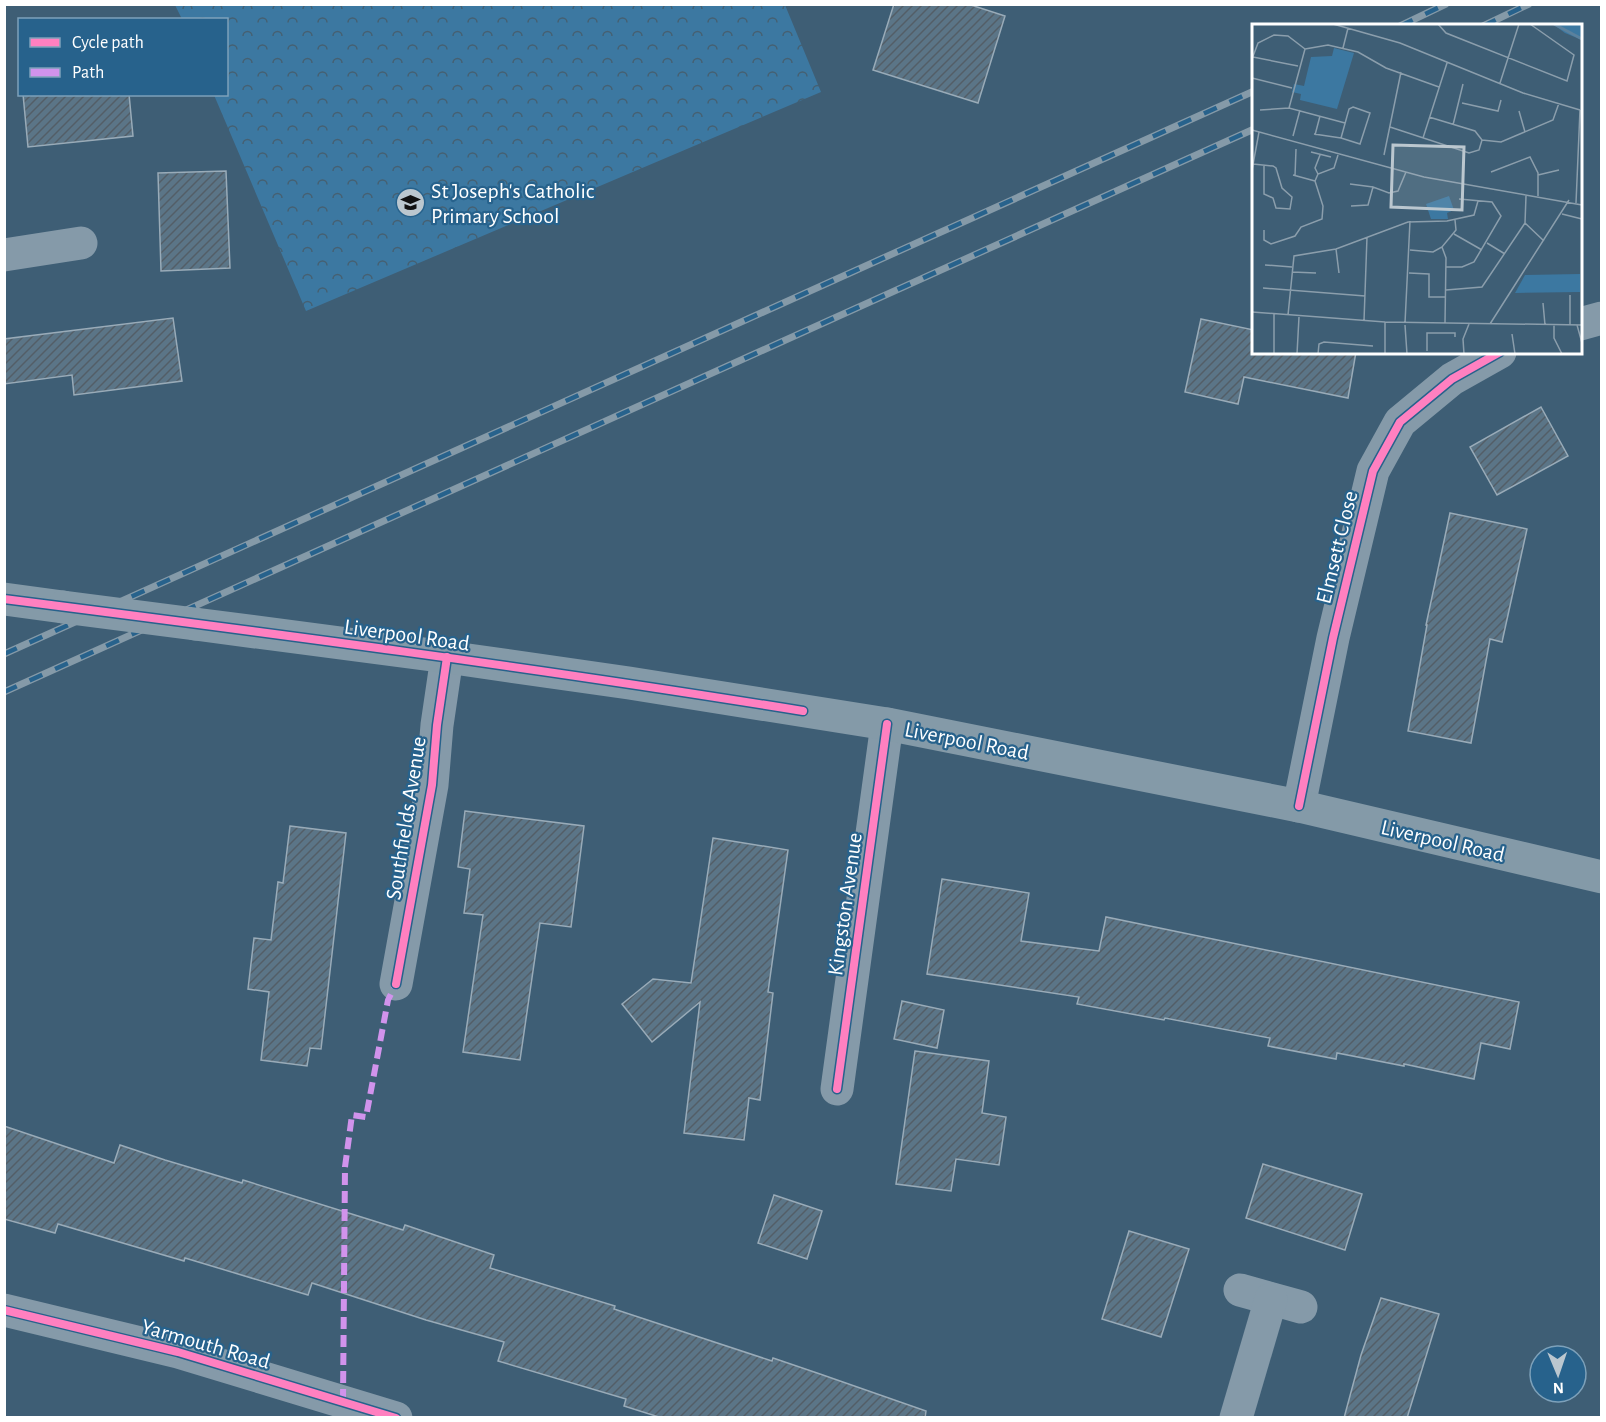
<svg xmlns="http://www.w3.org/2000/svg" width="1606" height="1422" viewBox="0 0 1606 1422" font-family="'Alegreya Sans',sans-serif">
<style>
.park{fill:url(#park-crowns)}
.building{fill:url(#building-hatch);stroke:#99abb8;stroke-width:1.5}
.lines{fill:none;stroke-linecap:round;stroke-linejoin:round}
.minor{stroke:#859aa9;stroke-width:33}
.trunk{stroke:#849aa8;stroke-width:33}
.rail-casing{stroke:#859aa8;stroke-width:7}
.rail{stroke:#27628c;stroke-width:4.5;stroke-dasharray:14;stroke-linecap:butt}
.trunk-bridge{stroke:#849aa8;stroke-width:33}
.quiet{stroke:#d193ec;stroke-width:6;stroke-dasharray:12 6;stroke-linecap:butt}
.cycleway-casing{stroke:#27628c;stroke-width:11}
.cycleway{stroke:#ff80c0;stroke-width:8}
.labels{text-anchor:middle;stroke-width:4.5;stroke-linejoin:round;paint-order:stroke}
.poi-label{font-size:22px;fill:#fff;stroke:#27628c;text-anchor:start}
.street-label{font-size:22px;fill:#fff;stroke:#27628c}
.inset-river{fill:none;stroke:#5b819d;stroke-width:3}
.inset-road{fill:none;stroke:#8b9eac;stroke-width:1.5}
.view{fill:#bbc7cf;fill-opacity:0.15;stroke:#bbc7cf;stroke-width:3}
.inset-edge{fill:none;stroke:#fff;stroke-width:3}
</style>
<defs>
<pattern id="park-crowns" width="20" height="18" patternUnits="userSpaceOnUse" patternTransform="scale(1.5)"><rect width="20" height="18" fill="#3c78a1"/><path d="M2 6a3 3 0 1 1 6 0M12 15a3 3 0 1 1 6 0" fill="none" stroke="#456072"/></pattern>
<pattern id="building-hatch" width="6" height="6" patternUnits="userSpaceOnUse" patternTransform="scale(1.5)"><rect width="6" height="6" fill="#5b7587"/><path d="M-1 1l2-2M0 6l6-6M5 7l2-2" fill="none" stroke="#535e67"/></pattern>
</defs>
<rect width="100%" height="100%" fill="#3e5e75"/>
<!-- park -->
<path class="park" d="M175,5H785L821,92L306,311L214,95L226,94V20L182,19Z"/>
<!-- building -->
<g class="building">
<path d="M894,4H968L1005,16L978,103L873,70Z"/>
<path d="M23,94H129L133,136L28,147Z"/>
<path d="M226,171L230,268L161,271L158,173Z"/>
<path d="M173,318L182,381L74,395L72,375L4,384V339Z"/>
<path d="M1201,319L1254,330V352H1356L1348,398L1244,377L1238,404L1185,392Z"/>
<path d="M1541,407L1568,456L1497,495L1470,447Z"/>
<path d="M1450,513L1527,529L1502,642L1490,639L1471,743L1408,731L1427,625H1426Z"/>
<path d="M465,811L584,826L571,927L540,923L520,1060L463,1052L483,915L464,913L470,869L458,867Z"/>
<path d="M290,826L346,833L321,1049L310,1048L307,1066L261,1060L269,992L248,989L254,938L271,940L278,882L283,883Z"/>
<path d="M713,838L788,850L768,992L773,993L760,1100L749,1098L744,1140L684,1133L700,1002L652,1042L622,1004L653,979L691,983Z"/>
<path d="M942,879L1029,893L1021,941L1099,951L1106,917L1519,1002L1510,1049L1481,1043L1474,1079L1404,1064V1066L1337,1053L1336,1059L1268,1046L1270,1038L1165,1018L1164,1020L1077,1004L1079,997L927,974Z"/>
<path d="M902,1001L944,1010L937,1048L894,1039Z"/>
<path d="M915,1051L989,1061L982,1113L1006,1117L999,1165L956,1159L951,1191L896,1184Z"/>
<path d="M4,1126L114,1163L120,1145L165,1160L242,1183L243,1180L403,1230L405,1225L494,1255L490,1268L615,1306L614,1309L772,1361L773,1358L820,1374L926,1411L925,1418H662L624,1406L626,1399L498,1361L504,1342L426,1320L312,1283L308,1295L185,1258L184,1261L58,1224L55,1233L4,1219Z"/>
<path d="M1263,1164L1362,1194L1345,1250L1246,1218Z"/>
<path d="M774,1195L822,1211L807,1259L758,1243Z"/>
<path d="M1129,1231L1189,1249L1161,1337L1102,1319Z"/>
<path d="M1381,1298L1439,1314L1407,1418H1344L1361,1355Z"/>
</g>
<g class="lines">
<!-- minor -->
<g class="minor">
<path d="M4,255L81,243"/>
<path d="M1580,324L1602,318"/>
<path d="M1299,806L1333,638L1373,471L1400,422L1452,379L1500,352"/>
<path d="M396,984L432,785L437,725L447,657"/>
<path d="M837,1089L887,724"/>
<path d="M1240,1290L1301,1307"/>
<path d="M4,1310L178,1352L396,1418"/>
<path d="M1236,1418L1271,1299"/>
</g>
<!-- trunk -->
<g class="trunk">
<path d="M4,599L63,607"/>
<path d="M195,624L447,657L629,683L887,724L1299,806L1602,877"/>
</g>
<defs>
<g id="rail">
<path d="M1400,26L1446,4"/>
<path d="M1483,26L1529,4"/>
<path d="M4,654L1254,91"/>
<path d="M4,692L1254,129"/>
</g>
</defs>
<!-- rail casing -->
<use href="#rail" class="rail-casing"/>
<!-- rail -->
<use href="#rail" class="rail"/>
<!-- trunk-bridge -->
<path class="trunk-bridge" d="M63,607L195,624"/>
<!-- quiet -->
<path class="quiet" d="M343,1401L345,1167L352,1115L366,1117L388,1000L396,984"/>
<defs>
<g id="cycleway">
<path d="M4,599C271,633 538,668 803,711"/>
<path d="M1299,806L1333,638L1373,471L1400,422L1452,379L1500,352"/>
<path d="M396,984L432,785L437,725L447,657"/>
<path d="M837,1089L887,724"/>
<path d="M4,1310L178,1352L396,1418"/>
</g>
</defs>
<!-- cycleway casing -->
<use href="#cycleway" class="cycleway-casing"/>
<!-- cycleway -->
<use href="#cycleway" class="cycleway"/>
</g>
<!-- icons -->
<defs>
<symbol id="school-disc" viewBox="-11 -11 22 22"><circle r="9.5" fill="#bbc7cf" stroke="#27628c"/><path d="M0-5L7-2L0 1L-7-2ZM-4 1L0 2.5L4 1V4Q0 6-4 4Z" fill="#111"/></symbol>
</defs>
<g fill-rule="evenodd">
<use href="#school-disc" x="394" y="186" width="33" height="33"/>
</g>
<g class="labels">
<!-- poi labels -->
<g class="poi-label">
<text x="431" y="198">St Joseph's Catholic<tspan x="431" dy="25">Primary School</tspan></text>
</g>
<!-- street labels -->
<g class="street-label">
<text transform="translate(1336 547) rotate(-76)" y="8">Elmsett Close</text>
<text transform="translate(407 634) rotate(8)" y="8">Liverpool Road</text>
<text transform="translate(967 740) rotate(11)" y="8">Liverpool Road</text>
<text transform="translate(405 818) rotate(-81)" y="8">Southfields Avenue</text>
<text transform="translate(1443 840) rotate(13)" y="8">Liverpool Road</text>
<text transform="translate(844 904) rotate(-82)" y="8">Kingston Avenue</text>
<text transform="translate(206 1343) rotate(16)" y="8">Yarmouth Road</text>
</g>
</g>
<!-- overview -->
<g transform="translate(1252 24)">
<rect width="330" height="330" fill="#3e5e75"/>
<path d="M328,250V268L263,269L273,251Z" fill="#3c78a1"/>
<path d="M301,0L330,1V16L313,9ZM82,24L102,29L85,85L48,76L49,70L40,68L42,60L52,62L59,33L80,32ZM197,172L202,186L195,189L196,195H179L174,180Z" fill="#3c78a1"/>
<path class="inset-river" d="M302,0L330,15"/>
<path class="inset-road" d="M81,0L148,19L271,69L328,86M186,0L194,9L315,57L322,31L278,0M91,24L96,4M53,25L76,21L106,28L134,44L187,63M1,33L46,42M0,35L6,19L22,11L36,12L53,25M0,54L40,64M248,59L267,0M210,79L246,87L249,76M101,83L118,89L108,120L89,114L97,85ZM37,84L53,25M8,86L37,84L93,99M267,87L273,108M177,93L223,107L230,116M201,101L211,60M138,103L217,129L227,126L230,116M0,106L172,153L330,181M62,110L89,114M63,111L68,92M41,112L48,86M171,114L195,39M230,116L249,118L301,96L307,79M59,128L79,133M132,131L149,48M1,140L21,142L24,144L30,164L40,173L38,185L24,184L21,174L12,170V141M0,146L7,108M239,148L278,133L286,149V172M66,150L63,144L68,131M41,151L63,157M286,151L307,146M43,152L44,125M98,160L121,163M274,172L273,199L292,217M324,179L328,86M99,182L116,181L121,163L137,169L146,167L154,148M310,190L330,195M12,206V216L19,220L43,212L49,203L70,195L71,182L63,157L66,150L82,144L86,131M202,210L230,226M235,219L253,230M190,223L194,234L193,299M84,225L87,249M158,226L181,228L190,223L204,206L203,196M13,241L40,243M194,243H210L222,238L249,192L240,178L207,175M40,248L64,249M157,249L177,250V273H194M11,264L113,272M194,266L230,263L273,199M291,279L293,301M0,288L133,298L330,301M22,290V330M36,291L42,232L84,225L156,198L195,197L222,191L226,177M112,297L115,213M153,299L158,197M238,300L317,176M153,301L155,330M302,301V314L310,330M318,301V271M325,301L330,319M260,310L263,330M175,327V309H203V313M45,330L47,293M66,330L67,320L72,318L121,322M133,330V298M212,330L211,315L217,300"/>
<path class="view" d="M141,121L212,123L210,186L139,183Z"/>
<rect width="330" height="330" class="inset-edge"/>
</g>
<!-- border -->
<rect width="1606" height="1422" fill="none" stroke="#ffffff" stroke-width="12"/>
<!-- legend -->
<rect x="18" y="18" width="210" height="78" fill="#27628c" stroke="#7da1ba" stroke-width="1.5"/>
<rect x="30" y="38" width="30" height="9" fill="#ff80c0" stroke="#7da1ba" stroke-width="1.5"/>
<text x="72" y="48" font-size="18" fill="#ffffff">Cycle path</text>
<rect x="30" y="68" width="30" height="9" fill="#d193ec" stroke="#7da1ba" stroke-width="1.5"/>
<text x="72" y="78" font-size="18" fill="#ffffff">Path</text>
<!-- north arrow -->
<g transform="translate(1558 1374) rotate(178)"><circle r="28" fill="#27628c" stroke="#7da1ba" stroke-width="1.5"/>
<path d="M0-4.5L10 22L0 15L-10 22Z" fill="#bbc7cf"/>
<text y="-9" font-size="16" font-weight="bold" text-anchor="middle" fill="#ffffff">N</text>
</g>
</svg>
